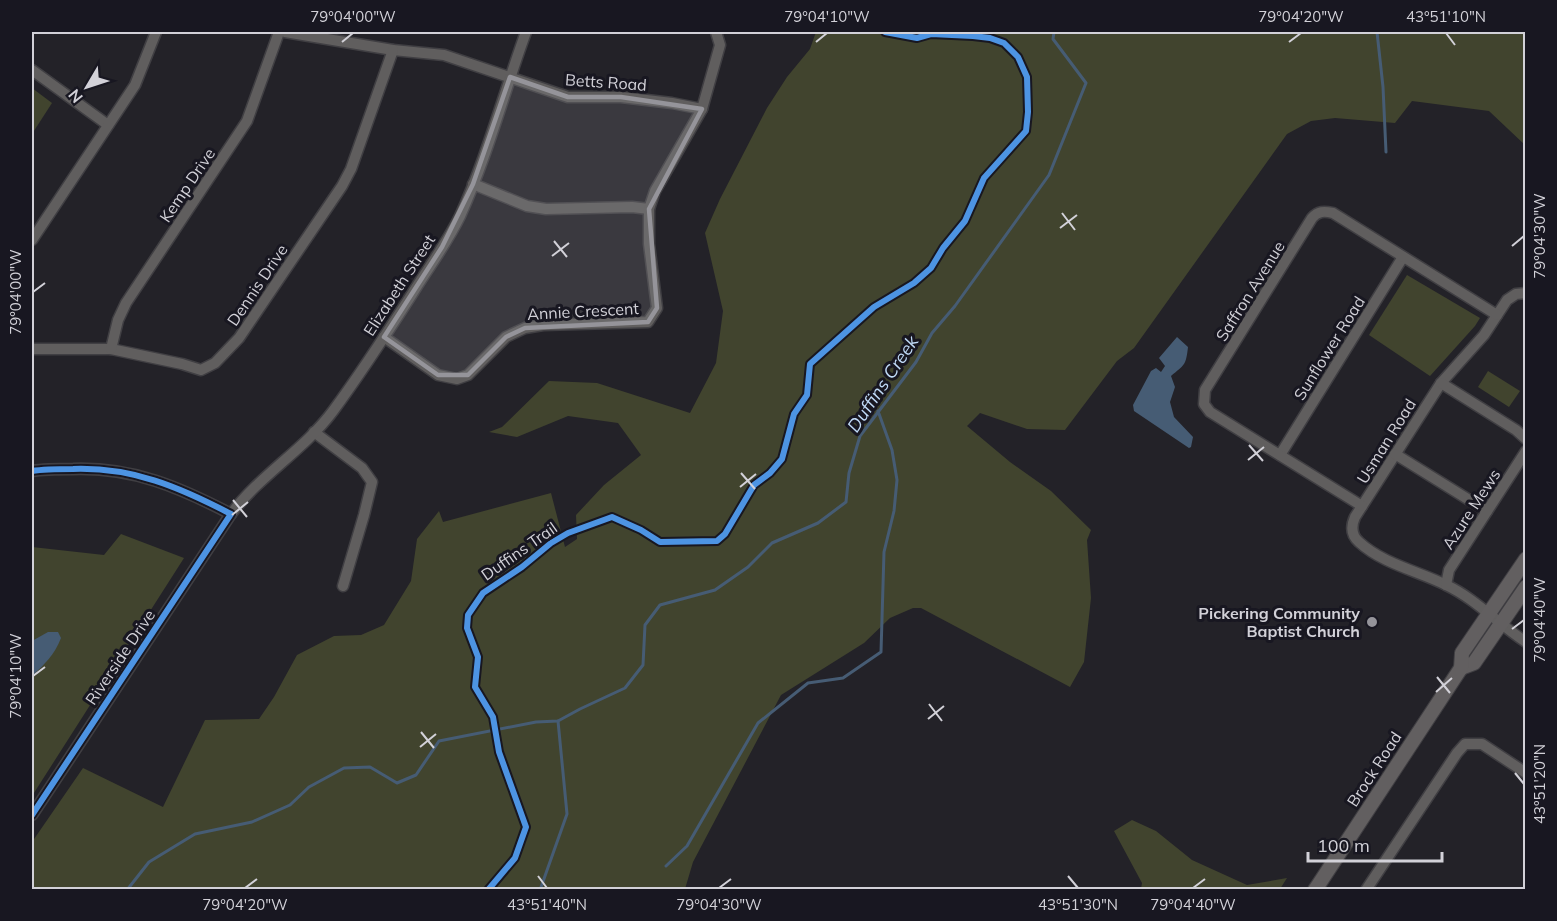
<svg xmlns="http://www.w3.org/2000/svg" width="1557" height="921" viewBox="0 0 1557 921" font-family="Mulish,sans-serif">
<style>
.green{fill:#41442e}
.water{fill:#465c74}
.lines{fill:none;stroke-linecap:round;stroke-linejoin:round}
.stream{stroke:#465c74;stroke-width:3}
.minor-casing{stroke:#403f43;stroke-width:13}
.major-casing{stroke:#403f43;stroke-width:16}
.minor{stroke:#605e5e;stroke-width:10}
.major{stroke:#625f60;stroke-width:14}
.cycleway-casing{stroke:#181721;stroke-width:10}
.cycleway{stroke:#4d94e3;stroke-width:6}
.marked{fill:#95949a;fill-opacity:0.2;stroke:#95949a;stroke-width:4.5;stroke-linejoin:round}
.ticks{fill:none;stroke:#d2d1d8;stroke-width:2}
.poi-dot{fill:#95949a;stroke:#181721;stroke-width:2}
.labels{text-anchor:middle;stroke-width:6;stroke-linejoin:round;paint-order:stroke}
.street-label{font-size:16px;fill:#d2d1d8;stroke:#181721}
.poi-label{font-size:16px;font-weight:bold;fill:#d2d1d8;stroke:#181721;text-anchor:end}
.water-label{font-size:18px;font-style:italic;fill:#c0daf7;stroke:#181721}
.neatline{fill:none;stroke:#d2d1d8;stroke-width:2}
.ticks-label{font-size:15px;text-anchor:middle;fill:#d2d1d8}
</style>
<rect width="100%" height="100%" fill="#232228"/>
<!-- green -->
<g class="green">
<path d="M816,32H1525V145L1489,111L1412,101L1395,123L1335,118L1311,121L1287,134L1134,348L1117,361L1065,430L1027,429L980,413L967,426L1010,462L1051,491L1091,530L1087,540L1091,598L1084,662L1070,687L921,608H913L890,618L864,643L781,695L693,862L685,889H32V842L83,768L163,807L205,720L259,719L274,697L297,655L334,636L361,635L384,625L411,581L417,539L439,511L443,522L551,493L565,547L577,539L576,515L604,485L641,455L618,423L568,416L517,437L489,432L502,427L549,381L597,383L690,413L716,363L723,311L705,233L720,199L767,108L787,77L810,49Z"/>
<path d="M32,88L52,103L32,134Z"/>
<path d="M1407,275L1480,318L1475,326L1430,376L1369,335Z"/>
<path d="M1488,371L1520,391L1509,407L1478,387Z"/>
<path d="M121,534L184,558L32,796V547L104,555Z"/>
<path d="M1132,820L1156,831L1192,860L1247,885L1287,878L1280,889H1141L1142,883L1114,831Z"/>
</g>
<!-- water -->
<g class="water">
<path d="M1177,337L1188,347C1186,366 1184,365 1171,376L1175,387L1170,402L1174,417L1193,437L1191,447L1189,448L1134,411L1133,405L1151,371L1156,368L1161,372L1165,366L1159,358Z"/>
<path d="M48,632H58L61,638C55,654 44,665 32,676V641Z"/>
</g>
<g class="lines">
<!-- stream -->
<g class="stream">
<path d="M1377,32L1383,87L1386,152"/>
<path d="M666,866L687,846L758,723L808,683L843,678L881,652L884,552L894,511L897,480L892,450L878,411"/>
<path d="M127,890L149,862L195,834L252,822L290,805L309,787L344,768L370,767L397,783L416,775L439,741L536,722L558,721L580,709L625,688L643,665L645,625L660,605L715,590L748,567L772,543L818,523L846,502L849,473L860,436L916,362L932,333L955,306L1049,175L1086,83L1053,39L1054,32"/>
<path d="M540,890L567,814L558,721"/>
</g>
<defs>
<g id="minor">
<path d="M285,32L393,50L444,55L568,97H621L672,103L702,109"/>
<path d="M32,70L108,125"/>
<path d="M473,184L527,206L546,209L632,207L649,209"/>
<path d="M32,240L135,85L156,32"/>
<path d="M1526,293L1516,294L1507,300L1484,335L1441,383L1355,517C1351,526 1351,535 1359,542C1383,564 1418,571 1446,585C1476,599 1498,624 1526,642"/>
<path d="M384,337L438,375L457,379L468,375L506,337L525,328L543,325L648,322L657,308L649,244V209L655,191L702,109L720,45L716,32"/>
<path d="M32,349H111L182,364L201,370L215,363L239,338L342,186L351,169L393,50"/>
<path d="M111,349L118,320L126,303L247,121L279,32"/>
<path d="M1441,383L1516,430L1526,439"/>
<path d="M314,432L362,468L372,482L364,515L343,586"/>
<path d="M1395,454L1487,511"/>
<path d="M1280,455L1403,257"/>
<path d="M32,471C45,469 59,469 73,469C133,467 179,487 231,514"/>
<path d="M1362,506L1210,412L1204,404L1205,390L1312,218C1318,211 1324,211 1333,213L1497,315"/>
<path d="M1446,585L1449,570L1526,451"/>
<path d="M32,815L231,514C260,475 304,450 333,411C361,373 387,333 412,294C428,268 447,243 460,216C487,157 504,92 526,32"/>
<path d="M1366,890L1457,753L1465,744H1482L1526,773"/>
</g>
<g id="major">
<path d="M1461,668L1474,663L1526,587"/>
<path d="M1315,890L1461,668L1462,653L1526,559"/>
</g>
</defs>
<!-- minor casing -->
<use href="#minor" class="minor-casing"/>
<!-- major casing -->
<use href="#major" class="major-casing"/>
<!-- minor -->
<use href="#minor" class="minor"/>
<!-- major -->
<use href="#major" class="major"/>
<defs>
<g id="cycleway">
<path d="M32,471C45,469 59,469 73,469C133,467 179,487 231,514L32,815"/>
<path d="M488,890L515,858L526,827L499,752L493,717L475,687L478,657L467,628L468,615L483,593L522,567L551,543L568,533L612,517L641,530L660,542L717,541L725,534L754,485L770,473L782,459L794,414L807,395L810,364L874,307L914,283L931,268L943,248L965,221L984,178L1026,131L1028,112L1027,77L1018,57L1004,43L990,38L973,36L931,34L917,38L885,32"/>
</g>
</defs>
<!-- cycleway casing -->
<use href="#cycleway" class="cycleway-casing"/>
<!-- cycleway -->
<use href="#cycleway" class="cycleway"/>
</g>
<!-- marked area -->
<path class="marked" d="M510,77L568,97H621L702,109L649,209L657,308L648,322L525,328L506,337L468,375H438L384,337L442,247L473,184Z"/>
<!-- ticks -->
<path class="ticks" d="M1446,33L1455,45M342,42L353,33M816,42L827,33M1289,42L1301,33M1062,213L1075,230M1060,228L1077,215M554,241L567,257M1512,246L1524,236M552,256L569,243M33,292L45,283M1249,445L1263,461M1248,460L1264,447M741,473L755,489M740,487L756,474M233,500L247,517M232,515L248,502M1512,629L1524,620M33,676L45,667M1437,677L1450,693M1436,692L1452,678M929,704L942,721M928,719L944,706M421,732L434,748M420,747L436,734M1515,773L1524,784M538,876L547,888M1068,876L1078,888M245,888L257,879M719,888L731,879M1193,888L1205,879"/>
<!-- markers -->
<circle class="poi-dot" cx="1372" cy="622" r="6"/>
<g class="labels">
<!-- street labels -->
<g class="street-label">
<text transform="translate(606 82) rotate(4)" y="6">Betts Road</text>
<text transform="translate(187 185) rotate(-56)" y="6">Kemp Drive</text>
<text transform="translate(257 285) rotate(-56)" y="6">Dennis Drive</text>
<text transform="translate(399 285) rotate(-57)" y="6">Elizabeth Street</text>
<text transform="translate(1250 291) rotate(-58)" y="6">Saffron Avenue</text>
<text transform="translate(583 311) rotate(-3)" y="6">Annie Crescent</text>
<text transform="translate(1329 348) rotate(-58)" y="6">Sunflower Road</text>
<text transform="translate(1386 441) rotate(-58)" y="6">Usman Road</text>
<text transform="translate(1471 509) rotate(-57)" y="6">Azure Mews</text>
<text transform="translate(519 551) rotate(-35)" y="6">Duffins Trail</text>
<text transform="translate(120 657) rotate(-56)" y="6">Riverside Drive</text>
<text transform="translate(1374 769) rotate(-57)" y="6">Brock Road</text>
</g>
<!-- poi labels -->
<g class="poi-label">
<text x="1360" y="619">Pickering Community<tspan x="1360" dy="18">Baptist Church</tspan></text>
</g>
<!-- water labels -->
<g class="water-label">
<text transform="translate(883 384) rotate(-56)" y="6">Duffins Creek</text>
</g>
</g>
<!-- border -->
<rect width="1557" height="921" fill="none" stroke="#181721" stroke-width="66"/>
<!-- north arrow -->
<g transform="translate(87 87) rotate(231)" stroke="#181721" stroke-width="4.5" paint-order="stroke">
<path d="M0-4.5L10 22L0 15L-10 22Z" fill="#d2d1d8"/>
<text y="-9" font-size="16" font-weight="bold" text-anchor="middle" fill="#d2d1d8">N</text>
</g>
<!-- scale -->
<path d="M1308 852v9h134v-9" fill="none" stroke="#d2d1d8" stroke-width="3"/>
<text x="1317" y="852" font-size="18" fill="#d2d1d8" stroke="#181721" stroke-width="4.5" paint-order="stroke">100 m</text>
<rect x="33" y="33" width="1491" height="855" class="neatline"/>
<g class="ticks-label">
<text x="353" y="22">79°04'00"W</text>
<text x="827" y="22">79°04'10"W</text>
<text x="1301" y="22">79°04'20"W</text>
<text x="1446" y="22">43°51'10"N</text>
<text transform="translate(1540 236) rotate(-90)" y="5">79°04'30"W</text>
<text transform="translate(16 292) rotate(-90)" y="5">79°04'00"W</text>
<text transform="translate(1540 620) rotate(-90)" y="5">79°04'40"W</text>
<text transform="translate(16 676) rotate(-90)" y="5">79°04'10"W</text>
<text transform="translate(1540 784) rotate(-90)" y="5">43°51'20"N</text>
<text x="245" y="910">79°04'20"W</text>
<text x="547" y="910">43°51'40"N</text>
<text x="719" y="910">79°04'30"W</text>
<text x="1078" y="910">43°51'30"N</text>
<text x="1193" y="910">79°04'40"W</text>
</g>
</svg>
